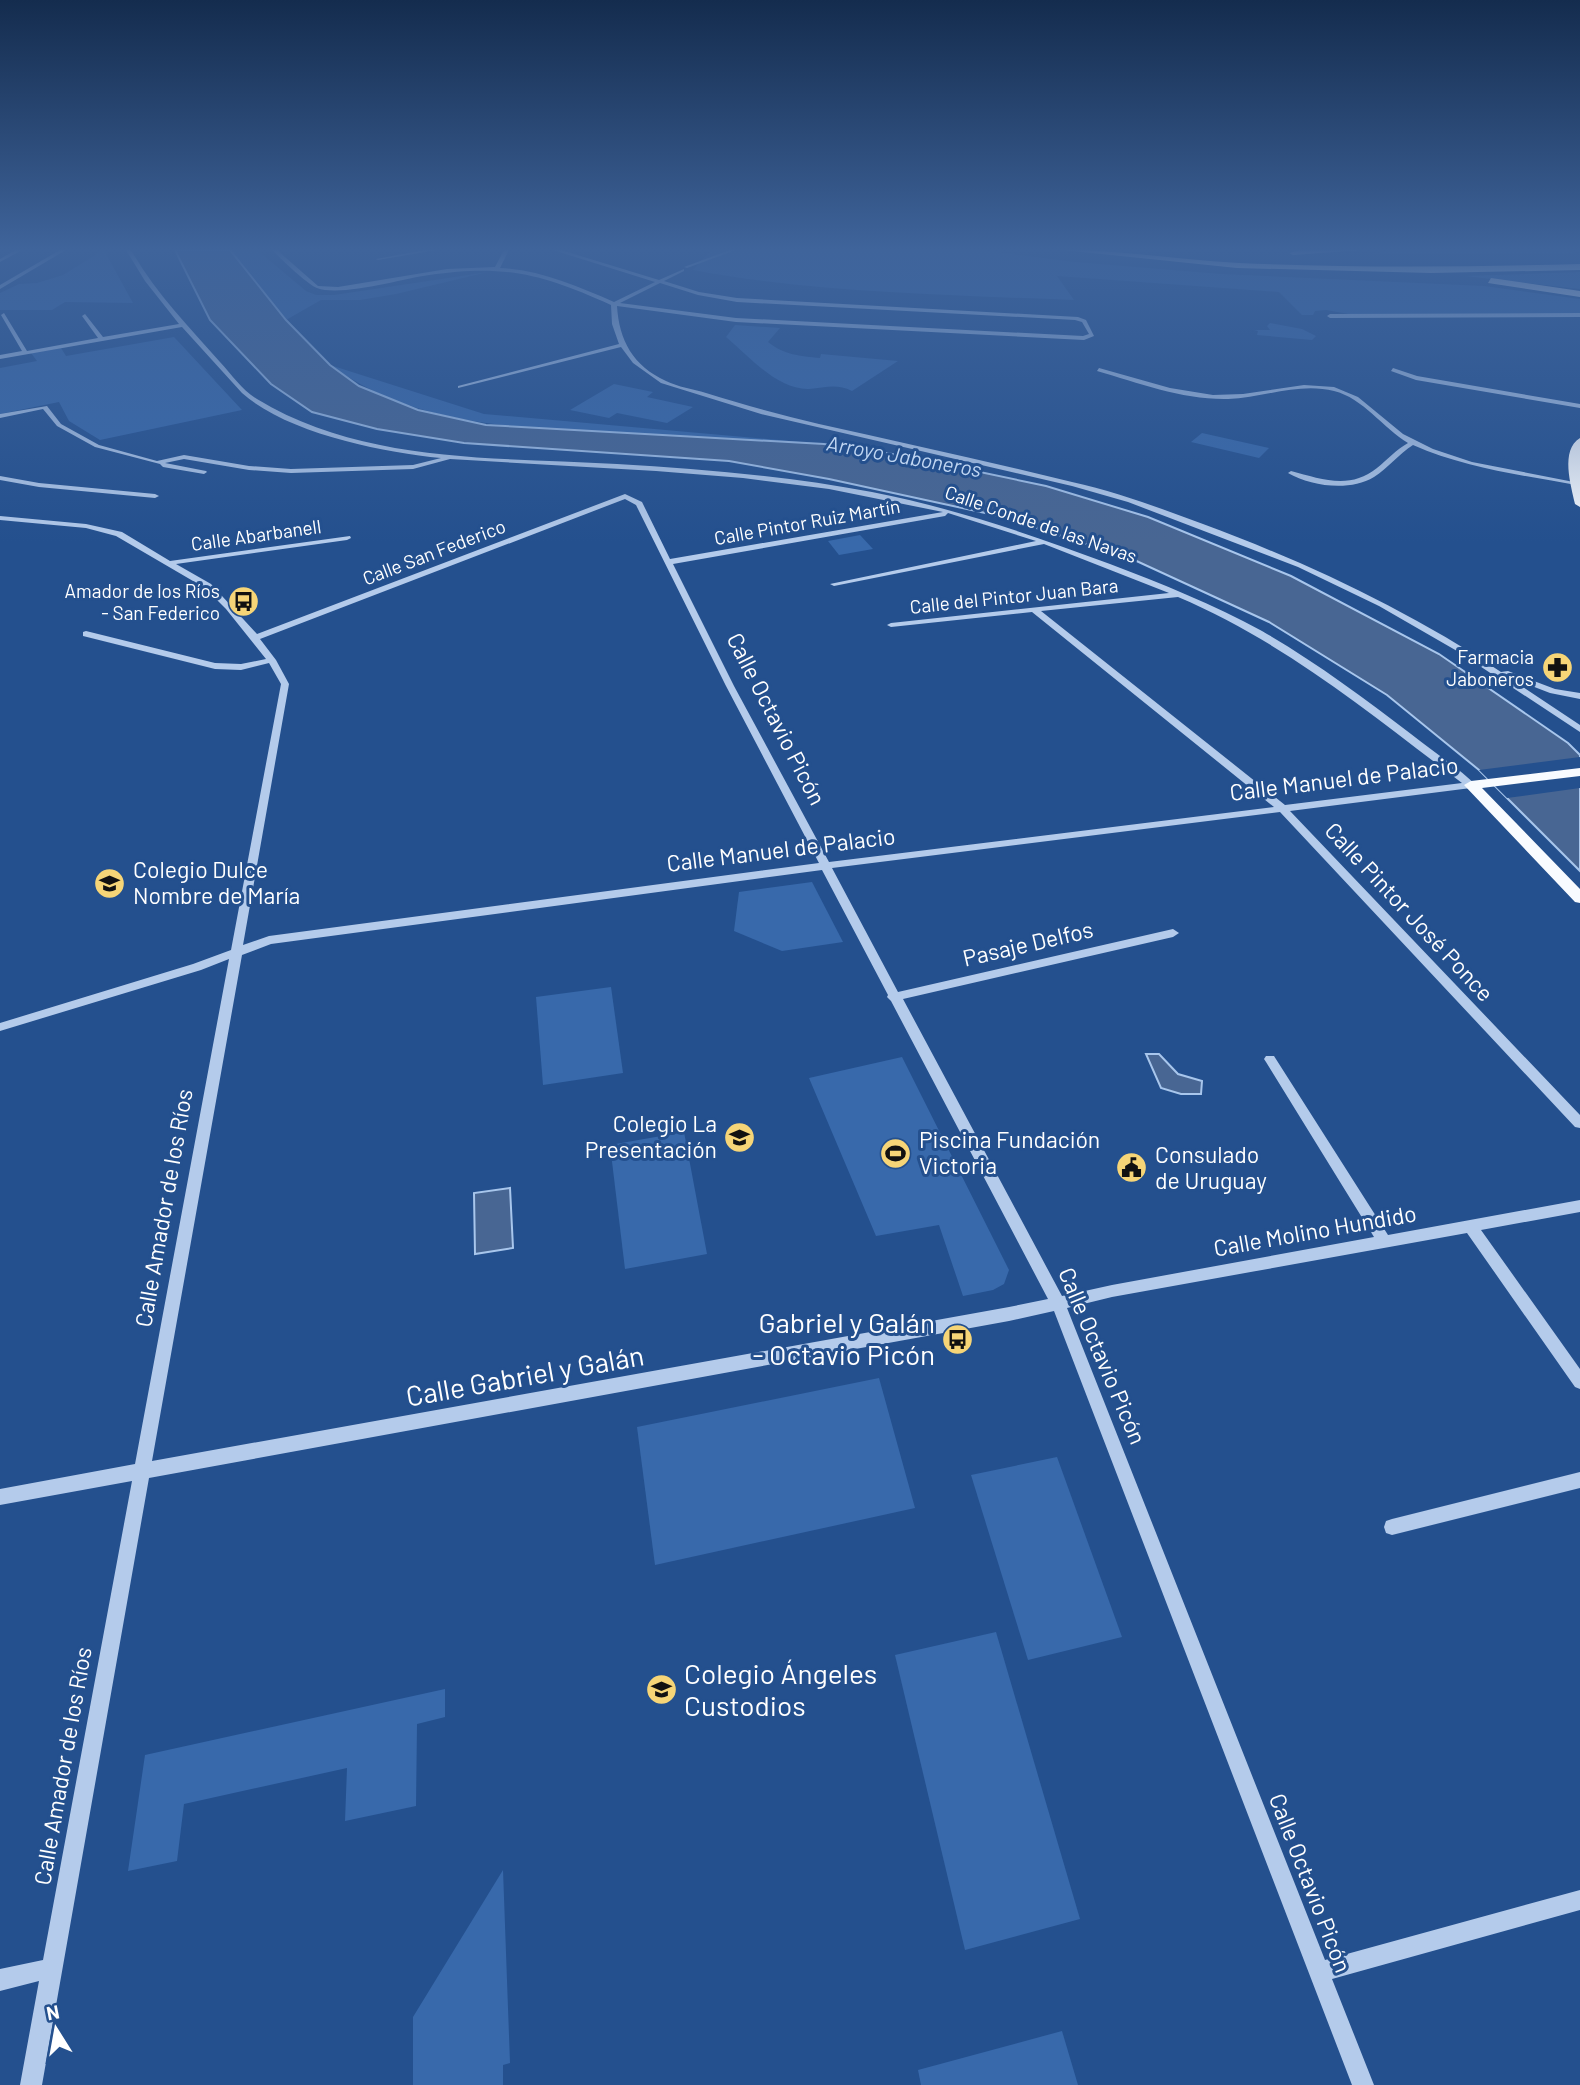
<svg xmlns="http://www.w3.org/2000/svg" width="1580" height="2085" viewBox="0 0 1580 2085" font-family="Barlow,sans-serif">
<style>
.green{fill:#3869ab}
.water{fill:#486693;stroke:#a8c6ec;stroke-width:2}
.pier{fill:#24508e}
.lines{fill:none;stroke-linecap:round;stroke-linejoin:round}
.stream{fill:#a8c6ec;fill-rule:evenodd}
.minor{fill:#b4cbeb;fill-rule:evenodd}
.major{fill:#f8fbff;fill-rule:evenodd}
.highway{fill:#fff;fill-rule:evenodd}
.labels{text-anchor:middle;stroke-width:6;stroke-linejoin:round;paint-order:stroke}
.far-street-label{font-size:19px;fill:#fff;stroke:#24508e}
.far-poi-label{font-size:19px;fill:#fff;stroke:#24508e;text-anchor:end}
.far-water-label{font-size:21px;font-style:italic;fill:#c0d6f2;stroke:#24508e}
.street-label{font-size:23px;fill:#fff;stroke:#24508e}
.poi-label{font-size:23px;fill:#fff;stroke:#24508e;text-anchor:start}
.near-poi-label{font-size:28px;fill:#fff;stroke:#24508e;text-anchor:end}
.near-street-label{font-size:28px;fill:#fff;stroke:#24508e}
</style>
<rect width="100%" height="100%" fill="#24508e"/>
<!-- green -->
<g class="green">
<path d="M230,250H257L306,291L316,295H334L488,272L396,294L360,300H321L286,320Z"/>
<path d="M711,250H981L1075,262L1221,274L1484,286L1580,299V313L1349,314L1326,310L1315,311L1313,315H1302L1279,292L1057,276L1074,300C949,295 814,293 693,270Z"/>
<path d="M1393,250H1568L1574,253L1372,254Z"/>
<path d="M100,252H105L133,303L65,302L52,310H0V293L19,284L37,283L63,275Z"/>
<path d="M1580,272V289L1465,276Z"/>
<path d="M1270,323L1302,329L1316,336L1312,340L1257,335L1258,331L1254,330H1270L1267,326Z"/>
<path d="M735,325L780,328L768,342C784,355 800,356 820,358L821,354L898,361L852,391C836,383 825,388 809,389C777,390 749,356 726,337Z"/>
<path d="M174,337L242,410L100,440L69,421L59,402L0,414V368L37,361L31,353L61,348L66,356Z"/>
<path d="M330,365L484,414L824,444C757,441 689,437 621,433C518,427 418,428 330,365Z"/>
<path d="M614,384L653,392L647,397L693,407L667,423L617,413L609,418L570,410Z"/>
<path d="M1202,433L1269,448L1259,458L1191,442Z"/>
<path d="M860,535L873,549L839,555L828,541Z"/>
<path d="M812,882L843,942L782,951L734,931L739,892Z"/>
<path d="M611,987L623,1073L543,1085L536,997Z"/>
<path d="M902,1057L1009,1270L1004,1284L993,1290L963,1296L939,1225L876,1236L809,1078Z"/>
<path d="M684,1132L707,1254L625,1269L610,1145Z"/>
<path d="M879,1378L915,1508L655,1565L637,1427Z"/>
<path d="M1057,1457L1122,1637L1028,1660L971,1475Z"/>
<path d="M996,1632L1080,1919L965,1950L895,1655Z"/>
<path d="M445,1689V1717L417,1724L416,1806L345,1821L347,1768L184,1804L177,1861L128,1871L145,1755Z"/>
<path d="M503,1870L510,2063L503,2065V2085H413V2017Z"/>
<path d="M1062,2031L1078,2085H921L918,2070Z"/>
</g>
<!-- water -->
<g class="water">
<path d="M175,250H230L286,320L330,365L359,386L418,410L486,425L824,444L899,455L1046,486L1148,517L1291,576L1439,654L1568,743L1580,755V871L1479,770L1387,695L1269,622L1130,558L999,516L829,479L729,461L464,443L377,429L312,412L271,384L210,320Z"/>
<path d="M1146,1054H1159L1178,1074L1202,1081L1201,1094H1181L1161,1088Z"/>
<path d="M510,1188L513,1248L475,1254L474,1193Z"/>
</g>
<!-- pier -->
<path class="pier" d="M1580,757V788L1507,798L1479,770Z"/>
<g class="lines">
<!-- stream -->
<path class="stream" d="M730,250H736L687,268L684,267Z"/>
<!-- minor -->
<g class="minor">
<path d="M16,250H22L0,262V259Z"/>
<path d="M60,250H66L0,289V285Z"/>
<path d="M126,250H131C155,292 188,326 220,362C232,375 242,390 257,399C364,464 497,457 617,464C702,469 788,476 872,492C954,508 1032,535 1110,564C1162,584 1213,604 1262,631C1314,661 1363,697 1411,734C1432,751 1456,766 1476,785L1471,788L1290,811L1580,1115V1128L1575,1127L1280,812L832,868L898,992L1173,929L1179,933L1173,937L903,999L1062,1296L1112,1285L1374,1237L1266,1062L1264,1059L1266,1056H1274L1388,1235L1580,1200V1212L1481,1230L1580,1369V1389L1575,1387L1467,1233L1112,1297L1067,1308L1325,1960L1580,1890V1910L1332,1979L1374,2085H1352L1054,1311L1009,1321L149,1478L42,2085H20L39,1981L0,1991V1969L43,1960L132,1481L0,1505V1489L135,1464L229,959L201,970L0,1031V1023L193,964L231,950L281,684L269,663L241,670L215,669L83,636V632L86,631L215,663L241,664L266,659L226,609L205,588L116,536L86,528L0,520V516L86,524L122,532L170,561L350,536L351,538L347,540L176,564L211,584L257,634L625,494L642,502L670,559L943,512L829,489L743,478L656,471L450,459L413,469L291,473L249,470L184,459L165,463L206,471L207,472L204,474L163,467L160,464L95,447L57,426L43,409L0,418V414L47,406L61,424L99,445L157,461L184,455L249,466L291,469L413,465L441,458C381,452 287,433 242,393L182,327L0,359V355L22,351L1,315L4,313L27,351L98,338L82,316L85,314L103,337L179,324L145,281ZM625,499L636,505L726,686L819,863L269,936L243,945L289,684L276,660L260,639ZM948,513L1036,541L830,584L834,586L1044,544L1169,593L891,623L887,625L891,627L1032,612L1274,807L829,862L734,686L673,564L945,516ZM1178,597C1284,642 1371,714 1462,783L1285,805L1041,611ZM822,870L888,995L887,997L891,1001L1048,1299L1009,1307L152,1461L242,955L271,944Z"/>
<path d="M272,250H277L318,286L338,287L447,269L495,267L504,250H509L500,268C540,270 577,286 614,302L655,282L553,250H561L659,280L684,269V271L664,281L699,292L737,298L1078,317L1086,320L1094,336L1084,340L736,322L617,306C619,340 633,366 666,381C678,387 693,389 706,393C744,405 781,415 819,424C903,443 988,461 1072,482C1117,492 1160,508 1203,524C1308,563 1408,610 1501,672L1508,671L1555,689L1580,693V699L1550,693L1508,677L1580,725V732L1457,651L1379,606L1298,567L1128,502L1072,486L761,414L661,383L633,363L621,347L458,388V386L619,344L612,324L611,305C542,274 505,264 429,275C401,279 341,297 317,288C308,285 280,258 272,250ZM660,283L698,295L737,302L1075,320L1082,322L1089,334L1083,336L736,318L620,303Z"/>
<path d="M425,250H437L378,260L376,259Z"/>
<path d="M1580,313V317L1330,318L1327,316L1330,314Z"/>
<path d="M1099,368L1170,388L1213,395L1243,394L1304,385L1334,387L1358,397L1403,434L1433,449L1472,462L1579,483L1576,485C1521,475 1465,468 1413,445C1399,454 1388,468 1374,477C1349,492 1311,486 1288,473L1291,471C1321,479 1350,490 1377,468C1388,459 1396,450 1408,443C1383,428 1363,398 1334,391C1299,382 1262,398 1228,399C1183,400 1139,383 1097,371Z"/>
<path d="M1393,368L1417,376L1580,404V408L1416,380L1391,371Z"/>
<path d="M0,476L39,483L155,494L159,496L155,498L39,487L0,480Z"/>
<path d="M1580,1472V1488L1392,1535L1386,1533L1384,1527L1386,1521L1392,1519Z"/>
</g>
<!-- major -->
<g class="major">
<path d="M1580,438V507L1575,504C1571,485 1560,450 1580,438Z"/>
<path d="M1580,768V776L1482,788L1580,889V903L1575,902L1464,785L1471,781Z"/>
</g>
<!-- highway -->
<g class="highway">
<path d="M1063,250C1122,250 1180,260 1239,263C1352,268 1466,267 1580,264V270L1431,273L1237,268Z"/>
<path d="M1361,250L1293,255L1289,253L1300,250Z"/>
<path d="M1491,278L1580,291V297L1488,283Z"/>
</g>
</g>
<!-- sky -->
<linearGradient id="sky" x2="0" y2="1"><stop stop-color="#142c4e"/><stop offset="0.46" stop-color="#3f649b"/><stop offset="1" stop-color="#3f649b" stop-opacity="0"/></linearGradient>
<rect width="1580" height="542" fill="url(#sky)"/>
<!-- icons -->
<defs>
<symbol id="bus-disc" viewBox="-11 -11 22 22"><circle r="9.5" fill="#f6d577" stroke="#24508e"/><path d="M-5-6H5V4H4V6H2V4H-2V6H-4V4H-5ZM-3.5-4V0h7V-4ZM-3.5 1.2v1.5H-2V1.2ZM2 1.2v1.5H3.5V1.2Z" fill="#111"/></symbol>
<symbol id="pharmacy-disc" viewBox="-11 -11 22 22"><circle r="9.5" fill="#f6d577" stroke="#24508e"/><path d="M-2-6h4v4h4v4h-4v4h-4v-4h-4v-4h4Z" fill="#111"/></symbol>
<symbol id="school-disc" viewBox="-11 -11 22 22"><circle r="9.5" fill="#f6d577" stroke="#24508e"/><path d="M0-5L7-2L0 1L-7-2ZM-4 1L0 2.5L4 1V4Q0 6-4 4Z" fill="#111"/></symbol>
<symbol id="stadium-disc" viewBox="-11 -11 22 22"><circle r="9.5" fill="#f6d577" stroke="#24508e"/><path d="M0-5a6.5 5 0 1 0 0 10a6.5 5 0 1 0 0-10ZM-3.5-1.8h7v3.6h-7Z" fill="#111"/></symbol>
<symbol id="civic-disc" viewBox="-11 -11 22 22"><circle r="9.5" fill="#f6d577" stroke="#24508e"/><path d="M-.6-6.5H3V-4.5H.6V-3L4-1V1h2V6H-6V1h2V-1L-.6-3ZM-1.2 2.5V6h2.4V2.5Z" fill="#111"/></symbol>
</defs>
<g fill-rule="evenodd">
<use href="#bus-disc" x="226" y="584" width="35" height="35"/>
<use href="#pharmacy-disc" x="1540" y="650" width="35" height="35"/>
<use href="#school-disc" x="92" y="866" width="35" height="35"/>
<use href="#school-disc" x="722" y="1120" width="35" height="35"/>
<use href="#stadium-disc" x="878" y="1136" width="35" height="35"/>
<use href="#civic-disc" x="1114" y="1150" width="35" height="35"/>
<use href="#bus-disc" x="940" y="1322" width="35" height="35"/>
<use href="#school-disc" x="644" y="1672" width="35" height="35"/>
</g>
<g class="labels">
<!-- far-street labels -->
<g class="far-street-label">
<text transform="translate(807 522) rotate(-10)" y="7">Calle Pintor Ruiz Martín</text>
<text transform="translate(1041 524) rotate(19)" y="7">Calle Conde de las Navas</text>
<text transform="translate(256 535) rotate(-8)" y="7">Calle Abarbanell</text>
<text transform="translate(434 552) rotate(-21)" y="7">Calle San Federico</text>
<text transform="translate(1014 596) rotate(-6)" y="7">Calle del Pintor Juan Bara</text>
</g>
<!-- far-poi labels -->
<g class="far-poi-label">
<text x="220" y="598">Amador de los Ríos<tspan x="220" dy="22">- San Federico</tspan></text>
<text x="1534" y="664">Farmacia<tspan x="1534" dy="22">Jaboneros</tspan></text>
</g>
<!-- far-water labels -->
<g class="far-water-label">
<text transform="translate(904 457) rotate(10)" y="7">Arroyo Jaboneros</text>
</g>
<!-- street labels -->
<g class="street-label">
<text transform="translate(776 719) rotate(63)" y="8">Calle Octavio Picón</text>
<text transform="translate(1344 779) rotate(-7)" y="8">Calle Manuel de Palacio</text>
<text transform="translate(781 850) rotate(-7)" y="8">Calle Manuel de Palacio</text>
<text transform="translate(1409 912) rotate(47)" y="8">Calle Pintor José Ponce</text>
<text transform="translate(1028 944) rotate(-13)" y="8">Pasaje Delfos</text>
<text transform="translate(164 1208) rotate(-80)" y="8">Calle Amador de los Ríos</text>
<text transform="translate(1315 1231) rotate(-10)" y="8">Calle Molino Hundido</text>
<text transform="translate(1102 1356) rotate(67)" y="8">Calle Octavio Picón</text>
<text transform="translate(63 1766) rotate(-80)" y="8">Calle Amador de los Ríos</text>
<text transform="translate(1310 1883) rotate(69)" y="8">Calle Octavio Picón</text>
</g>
<!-- poi labels -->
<g class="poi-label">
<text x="133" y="878">Colegio Dulce<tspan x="133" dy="26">Nombre de María</tspan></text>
<text x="717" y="1132" text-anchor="end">Colegio La<tspan x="717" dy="26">Presentación</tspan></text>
<text x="919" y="1148">Piscina Fundación<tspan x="919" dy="26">Victoria</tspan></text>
<text x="1155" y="1163">Consulado<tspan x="1155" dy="26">de Uruguay</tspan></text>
</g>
<!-- near-poi labels -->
<g class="near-poi-label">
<text x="935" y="1333">Gabriel y Galán<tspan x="935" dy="32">- Octavio Picón</tspan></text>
<text x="684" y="1684" text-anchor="start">Colegio Ángeles<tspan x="684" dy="32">Custodios</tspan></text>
</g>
<!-- near-street labels -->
<g class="near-street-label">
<text transform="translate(525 1376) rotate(-10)" y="10">Calle Gabriel y Galán</text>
</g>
</g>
<!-- north arrow -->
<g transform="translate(56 2029) rotate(349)" stroke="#24508e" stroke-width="5" paint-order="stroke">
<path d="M0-5L12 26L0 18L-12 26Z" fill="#ffffff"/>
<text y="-10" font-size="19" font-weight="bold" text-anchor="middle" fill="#ffffff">N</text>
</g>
</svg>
